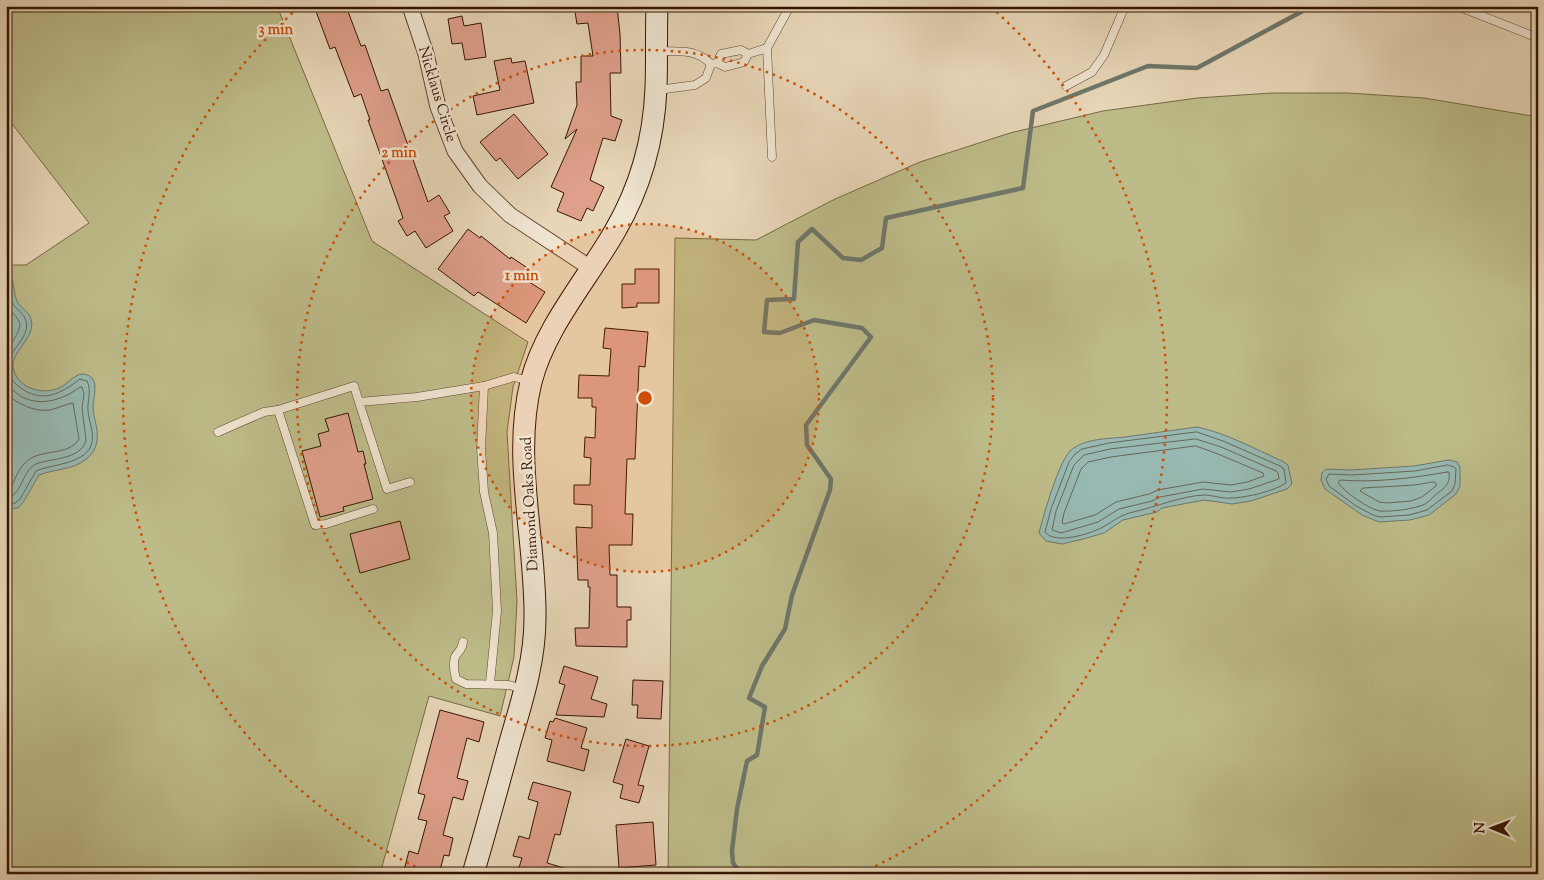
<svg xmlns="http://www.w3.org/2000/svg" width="1544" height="880" viewBox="0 0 1544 880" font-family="'Sorts Mill Goudy',serif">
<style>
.green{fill:#bdbc89;stroke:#786845}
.water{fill:#97b9b2;stroke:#6f776b}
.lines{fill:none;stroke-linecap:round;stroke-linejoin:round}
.shore{stroke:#66675a;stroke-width:1}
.stream{stroke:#6f776b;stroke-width:4.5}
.building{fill:#dfa08b;stroke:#341501}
.lane-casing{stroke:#61452e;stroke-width:9}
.street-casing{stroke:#61452e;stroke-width:17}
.secondary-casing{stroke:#341501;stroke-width:23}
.lane{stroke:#efe4d0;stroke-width:8}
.street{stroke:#efe4d0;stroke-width:15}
.secondary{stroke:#efe4d0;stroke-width:21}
.ring{fill:none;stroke:#cd4f0a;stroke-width:2.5;stroke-dasharray:2.5 5}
.labels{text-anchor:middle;stroke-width:5;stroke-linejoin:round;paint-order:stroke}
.street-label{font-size:15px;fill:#341501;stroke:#efe4d0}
.centre{fill:#cd4f0a;stroke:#efe4d0;stroke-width:2.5}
.ring-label{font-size:15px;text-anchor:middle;font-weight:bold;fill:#cd4f0a;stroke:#efe4d0;stroke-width:5;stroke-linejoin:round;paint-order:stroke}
</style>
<rect width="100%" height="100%" fill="#e7d6b7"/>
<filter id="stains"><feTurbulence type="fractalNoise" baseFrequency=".004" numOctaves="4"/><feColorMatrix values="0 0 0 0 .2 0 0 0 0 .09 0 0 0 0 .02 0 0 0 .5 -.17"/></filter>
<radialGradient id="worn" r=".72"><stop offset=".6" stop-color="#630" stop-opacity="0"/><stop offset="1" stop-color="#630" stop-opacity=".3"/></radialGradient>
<!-- green -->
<g class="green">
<path d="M6,6H277L372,241L528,342L513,387L507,432L517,601L514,657L500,716L429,696L380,874H6V265H26L89,223L6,116Z"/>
<path d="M1272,93H1348L1424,98L1538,117V874H668L675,238L756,240L833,200L920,162L1010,133L1103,111L1197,98Z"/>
</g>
<!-- water -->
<g class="water">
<path d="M6,269C16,278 12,290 17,301C20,308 29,311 31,319C37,339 7,353 14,371C20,389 43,395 59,388C66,385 71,378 78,375C82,373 88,374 92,378C98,386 93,398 93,407C93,415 96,422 97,430C98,443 96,452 85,460C72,470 54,469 39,475L24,501L18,508L6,509Z"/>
<path d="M1197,427C1226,433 1255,449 1282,461L1288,465L1292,484L1287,489L1251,501L1232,504L1204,500L1162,508L1157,512L1123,520L1104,533L1083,539L1062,544L1046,541L1039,533C1044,514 1058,464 1070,451C1084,438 1108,439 1125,437C1149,434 1173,430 1197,427Z"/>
<path d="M1449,460L1457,462L1460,467V486L1456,494L1429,515L1410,520L1379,522L1362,515L1325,489L1321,480L1322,473L1326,469L1351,470L1414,466Z"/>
</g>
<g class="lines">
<!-- shore -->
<g class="shore">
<path d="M6,276C9,284 9,294 12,302C15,309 24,313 26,321C31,337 8,350 8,366C8,374 12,381 18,386C41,404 59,395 80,379L87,381C92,391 87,400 88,411C89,421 94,432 92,442C88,464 52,464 36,471L20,499L15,503L6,504"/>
<path d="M6,305C10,311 16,315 19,321C23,330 10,344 6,351"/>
<path d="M6,381C23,410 57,405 80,387H82L84,394L82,408L86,440C81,460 51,458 36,464C21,471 23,496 6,498"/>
<path d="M6,394C19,404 33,412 50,410C58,408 66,404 73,403L79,439C68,457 40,448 26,462C18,469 15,480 10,489L6,490"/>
<path d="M1197,432L1223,441L1280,466L1284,469L1286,483C1275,491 1245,498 1231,498C1222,499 1213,495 1204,495C1181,496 1156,507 1133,512C1120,515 1114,521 1103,527C1090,534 1055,545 1045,532L1051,509L1069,462L1075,454L1082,449L1109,443Z"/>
<path d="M1196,439L1221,447L1276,471L1278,473L1279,479L1249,489L1231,492L1203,489L1160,497L1152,501L1119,509L1098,522L1061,533L1052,530L1056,511L1074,465L1084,455L1110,449Z"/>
<path d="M1196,446L1218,454L1263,473L1264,476L1247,482L1231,485L1203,482L1158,490L1149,494L1116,502L1095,515L1064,524L1062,523L1064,513L1081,469L1088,462L1111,457Z"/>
<path d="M1448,465L1454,467L1456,469L1455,484L1452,491L1427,510L1409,515L1380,517L1373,515L1356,506L1329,486L1326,479L1329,474L1352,475L1415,471Z"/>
<path d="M1447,472H1449C1451,485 1443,489 1434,496C1432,499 1428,502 1425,504C1415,509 1391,512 1380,511C1368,509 1345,492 1338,483L1340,480C1374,483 1413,478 1447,472Z"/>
<path d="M1434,482L1436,483V486L1422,497L1411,501L1387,503L1379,502L1360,491L1363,488L1415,485Z"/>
</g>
<!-- stream -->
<path class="stream" d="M741,874L733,863L732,851L737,809L747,761L757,755L765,707L749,698L762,666L785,629L792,595L830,490L831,479L807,445L806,425L871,337L862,328L814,320L780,333L764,332L767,300L794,299L798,242L812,229L843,258L861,260L882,248L886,218L1023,188L1033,111L1148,66L1197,68L1312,6"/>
</g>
<!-- building -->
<g class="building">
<path d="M314,6H346L361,46L365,45L381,91L388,89L428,202L439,195L450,213L444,216L453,231L426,248L415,231L407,236L398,221L403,218L368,120H370L361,94L354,97L335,47L330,49Z"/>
<path d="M574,6H617L620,34L621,73H610L611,116L622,120L615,141L603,138L590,180L604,187L593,211L587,208L581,221L557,211L564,193L551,187L577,129L565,139L577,105L576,82H581V56H593L588,23L577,24Z"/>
<path d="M462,16L464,26L481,23L486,57L465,60L462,43L452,44L448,19Z"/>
<path d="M511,58L512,63L525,61L534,103L477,115L473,96L500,90L494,61Z"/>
<path d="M514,114L548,154L518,179L500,158L496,161L480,142Z"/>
<path d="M468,229L480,238L481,236L510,259L511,257L532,271L526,280L545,292L526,323L478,292L474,296L438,269Z"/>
<path d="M635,269H659V303H637V307L622,308V284H635Z"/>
<path d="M605,328L648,332L645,367L639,366L635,459H627L625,514H633L632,545H609L610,575H617V607H631V620H627V647L576,646L575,628H589L590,587H588V580H578L576,527L592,528V505L574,504V485H590L591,458L584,457L585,437L595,438L596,407H592V398H578L579,375L609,376L611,349L603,348Z"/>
<path d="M348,413L358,452L363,451L366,464H364L373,499L343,507L344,511L320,517L302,451L321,446L318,434L329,431L325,419Z"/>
<path d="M400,521L410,559L360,573L350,534Z"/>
<path d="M564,666L598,677L591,699L607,704L604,717L556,715L565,685L559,683Z"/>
<path d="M633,680L663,681L661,719L637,718L638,705H632Z"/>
<path d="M440,710L484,722L479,742L467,738L457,778L468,781L463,800L453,797L443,835L453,838L449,856L444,855L439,874H403L409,851L418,854L427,821L418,819L425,795L418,793Z"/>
<path d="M555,718L587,728L581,748L589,750L584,771L547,761L552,740L545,738L550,721L553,722Z"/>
<path d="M626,739L649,746L638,785L644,786L639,803L620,798L623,785L613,782Z"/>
<path d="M533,782L571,792L560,835L555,834L547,863L571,870V874H517L522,858L513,856L519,836L529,839L538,802L528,799Z"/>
<path d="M653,822L656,865L619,868L616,825Z"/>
</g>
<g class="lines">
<defs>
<g id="lane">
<path d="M1457,6L1538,38"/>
<path d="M717,63L721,54L741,50L748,54L767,48"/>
<path d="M712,64L717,63L725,67L744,62L748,54"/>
<path d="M1066,86L1092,72L1104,55L1125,6"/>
<path d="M658,90L695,85L706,78L711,64C696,48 679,52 659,51"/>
<path d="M772,157L767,48L790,6"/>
<path d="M484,386L481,448L484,492L493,533L497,611L490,683"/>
<path d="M278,410L315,525L326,524L373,509"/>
<path d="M218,432L264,412L278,410L354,386L359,402"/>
<path d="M410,482L387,489L359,402L417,397L484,386L514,377L529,381"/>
<path d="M463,642C462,651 458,651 455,657C453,664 454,672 456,679L466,684L509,685L523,689"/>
</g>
<path id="street" d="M410,6L426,54L438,107L455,151L480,186L510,215L592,269"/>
<path id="secondary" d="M473,874C486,830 498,786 510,742C522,701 535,661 535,618C536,539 512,459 531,382C545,327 587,280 615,231C640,188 654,138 656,88C657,61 656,34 657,6"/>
</defs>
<!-- lane casing -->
<use href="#lane" class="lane-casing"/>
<!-- street casing -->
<use href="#street" class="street-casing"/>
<!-- secondary casing -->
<use href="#secondary" class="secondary-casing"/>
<!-- lane -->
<use href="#lane" class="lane"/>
<!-- street -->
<use href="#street" class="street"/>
<!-- secondary -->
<use href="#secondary" class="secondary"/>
</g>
<!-- distance rings -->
<circle cx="645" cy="398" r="174" fill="#cd4f0a" fill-opacity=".12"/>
<g class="ring">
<circle cx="645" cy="398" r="174"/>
<circle cx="645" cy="398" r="348"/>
<path d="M429 873A522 522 0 0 1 299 7M991 7A522 522 0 0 1 861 873"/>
</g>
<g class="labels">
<!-- street labels -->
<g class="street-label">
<text transform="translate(438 94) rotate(73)" y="5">Nicklaus Circle</text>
<text transform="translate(529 504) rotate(-93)" y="5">Diamond Oaks Road</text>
</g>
</g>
<circle cx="645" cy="398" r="8" class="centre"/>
<g class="ring-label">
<text x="276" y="34">3 min</text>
<text x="399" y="157">2 min</text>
<text x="522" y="280">1 min</text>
</g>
<!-- margin -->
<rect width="1544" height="880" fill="none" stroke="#e7d6b7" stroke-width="25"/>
<rect x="8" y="8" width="1529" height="865" fill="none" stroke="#341501" stroke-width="2.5"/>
<rect x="12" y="12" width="1519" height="855" fill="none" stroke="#341501"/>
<!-- north arrow -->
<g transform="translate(1492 828) rotate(271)" stroke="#efe4d0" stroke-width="4" paint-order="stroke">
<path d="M0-4L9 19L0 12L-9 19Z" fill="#341501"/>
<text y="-8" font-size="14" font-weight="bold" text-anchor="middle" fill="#341501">N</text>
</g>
<rect width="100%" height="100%" filter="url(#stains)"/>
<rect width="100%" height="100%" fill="url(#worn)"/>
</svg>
